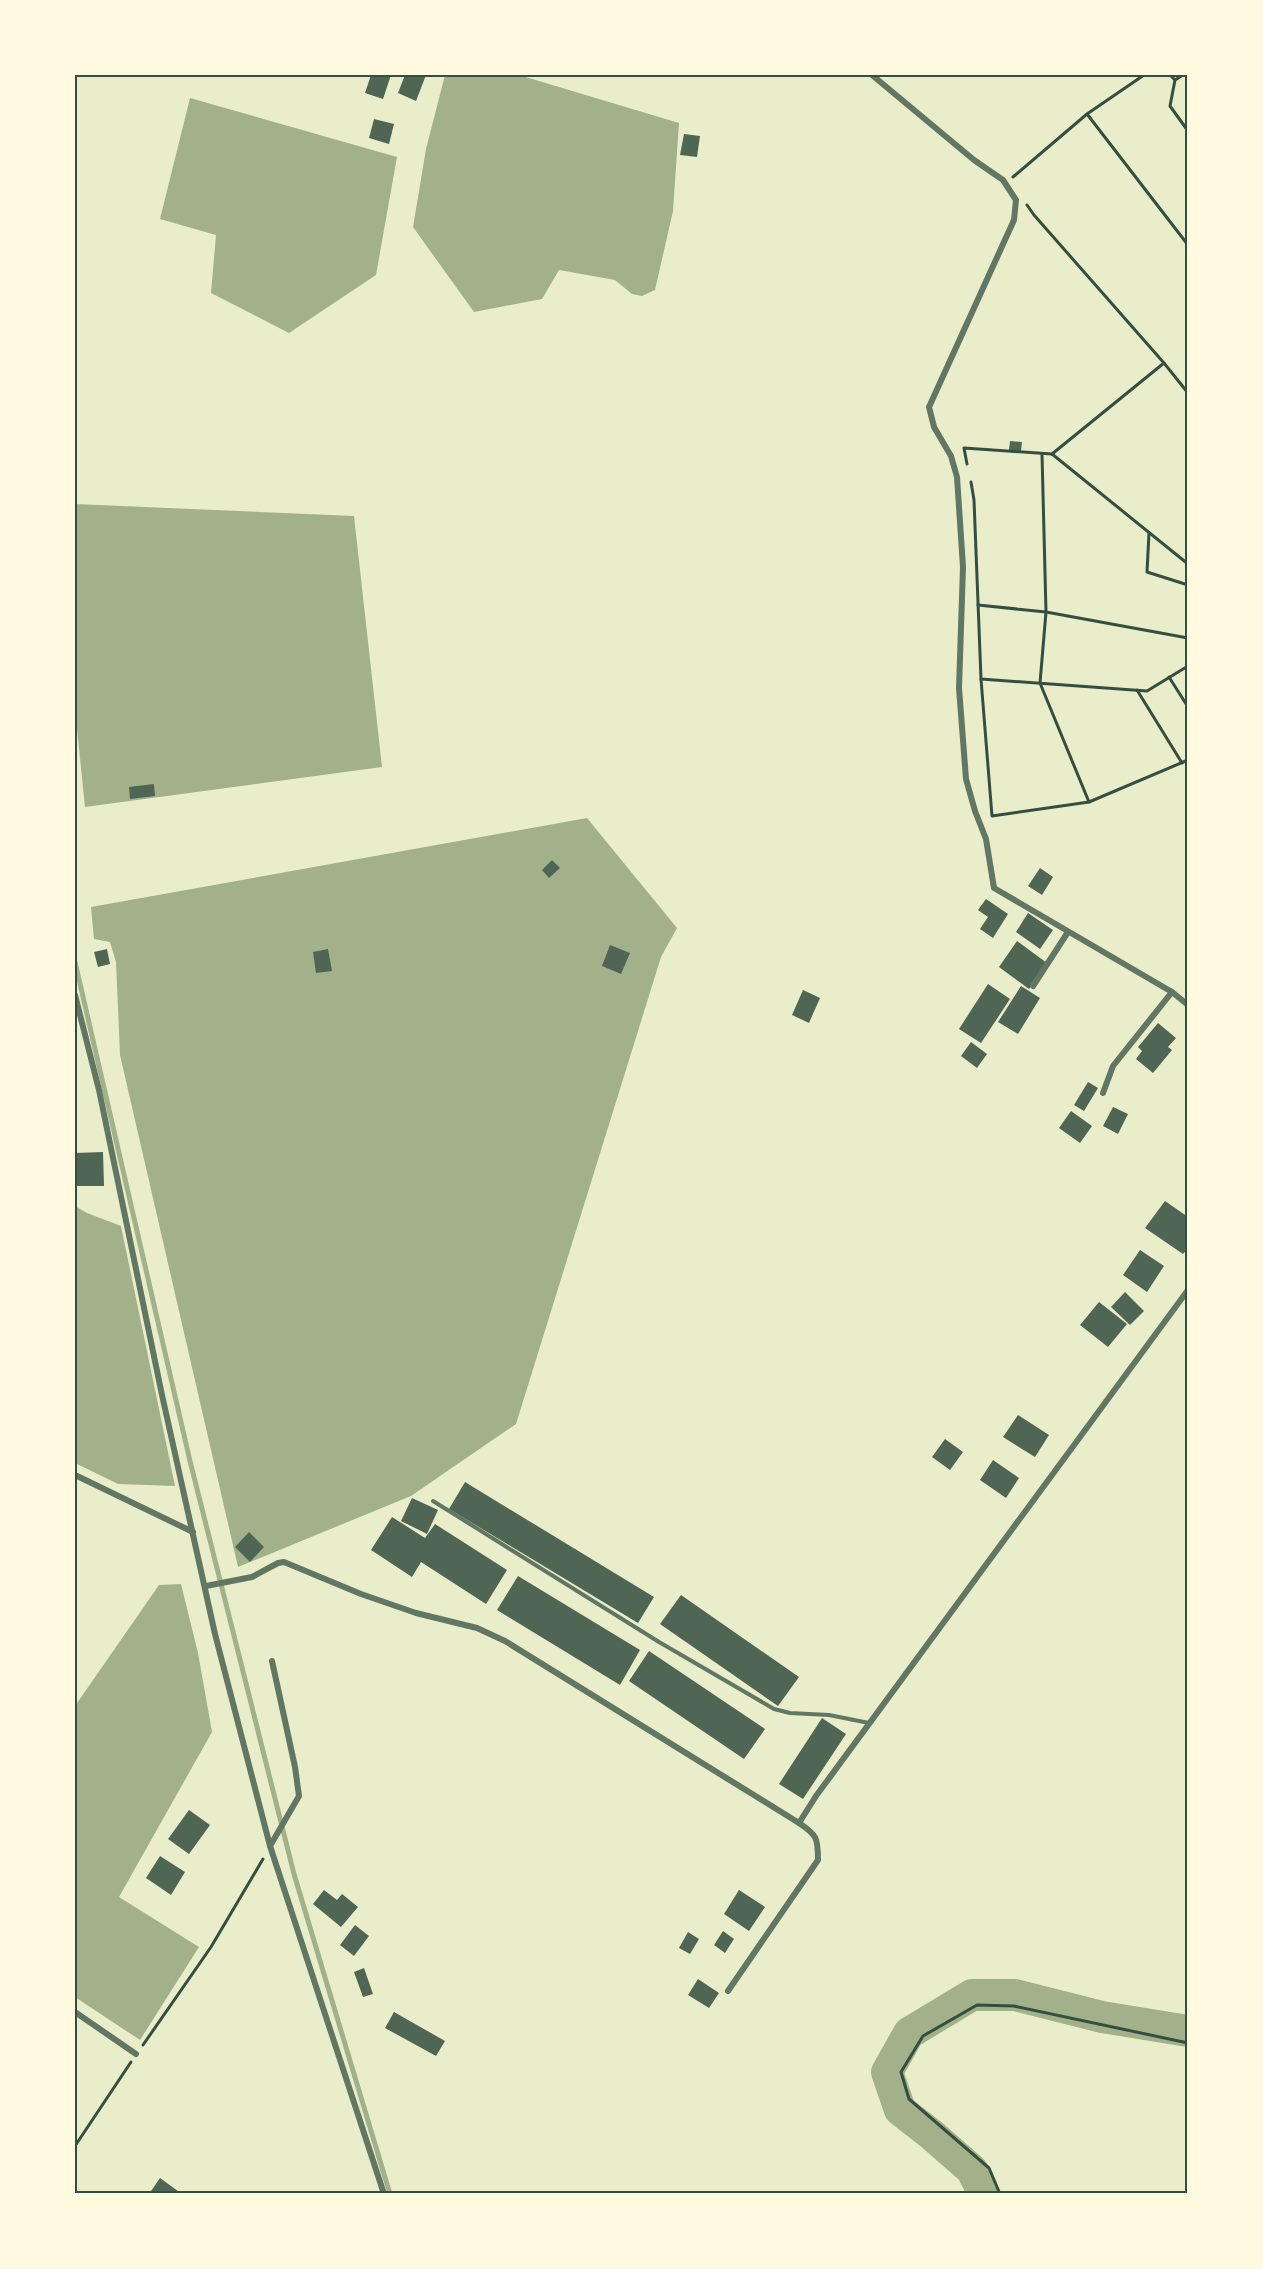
<svg xmlns="http://www.w3.org/2000/svg" width="1263" height="2269" viewBox="0 0 1263 2269" font-family="'Libre Baskerville',serif">
<style>
.water{fill:#a3b18a}
.lines{fill:none;stroke-linecap:round;stroke-linejoin:round}
.stream{stroke:#a3b18a;stroke-width:5}
.river{stroke:#a3b18a;stroke-width:32}
.building{fill:#4f6655}
.path{stroke:#344e41;stroke-width:3}
.service{stroke:#617663;stroke-width:4}
.minor{stroke:#617663;stroke-width:6}
.neatline{fill:none;stroke:#344e41;stroke-width:2}
</style>
<rect width="100%" height="100%" fill="#e9edc9"/>
<!-- water -->
<g class="water">
<path d="M445,75H519L679,123L673,211L655,290L642,296L632,294L615,280L559,270L542,299L474,312L413,227L426,149Z"/>
<path d="M190,98L397,157L376,275L289,333L211,293L216,235L160,219Z"/>
<path d="M75,504L354,516L382,767L85,807L75,709Z"/>
<path d="M587,818L677,928L661,957L516,1424L411,1496L238,1567L120,1055L116,962L110,942L94,939L91,907Z"/>
<path d="M75,1206L87,1213L121,1226L175,1486L118,1484L75,1463Z"/>
<path d="M181,1584L198,1653L212,1732L119,1897L199,1947L140,2040L75,1997V1706L159,1585Z"/>
</g>
<g class="lines">
<!-- stream -->
<path class="stream" d="M75,962L190,1461L294,1874L390,2194"/>
<!-- river -->
<path class="river" d="M984,2194L972,2170L932,2135L900,2110L887,2072L909,2033L972,1995H1015L1102,2017L1188,2031"/>
</g>
<!-- building -->
<g class="building">
<path d="M371,75H391L383,99L365,93Z"/>
<path d="M405,75H426L416,101L398,93Z"/>
<path d="M374,119L394,124L389,144L369,138Z"/>
<path d="M684,134L700,136L697,157L680,155Z"/>
<path d="M1010,441L1022,442L1021,451L1009,450Z"/>
<path d="M154,784L155,796L130,799L129,787Z"/>
<path d="M552,860L560,868L549,878L542,870Z"/>
<path d="M1040,868L1053,877L1042,895L1028,886Z"/>
<path d="M986,899L1008,914L993,938L980,929L988,917L978,910Z"/>
<path d="M1028,913L1053,930L1040,949L1016,932Z"/>
<path d="M1017,941L1047,963L1029,989L999,967Z"/>
<path d="M610,945L630,953L621,974L602,966Z"/>
<path d="M107,949L110,964L98,967L94,952Z"/>
<path d="M328,949L332,971L316,973L313,952Z"/>
<path d="M988,984L1010,999L981,1043L959,1029Z"/>
<path d="M1021,986L1040,998L1018,1034L998,1022Z"/>
<path d="M803,990L820,998L809,1023L792,1015Z"/>
<path d="M1158,1023L1176,1038L1168,1047L1172,1050L1153,1073L1136,1059L1142,1051L1138,1047Z"/>
<path d="M971,1042L987,1054L977,1068L961,1056Z"/>
<path d="M1088,1082L1098,1088L1084,1111L1074,1105Z"/>
<path d="M1113,1107L1128,1114L1118,1134L1103,1126Z"/>
<path d="M1071,1111L1092,1126L1080,1143L1059,1128Z"/>
<path d="M103,1152L104,1186H75V1153Z"/>
<path d="M1165,1201L1188,1217V1248L1183,1254L1145,1228Z"/>
<path d="M1140,1250L1164,1266L1147,1292L1123,1275Z"/>
<path d="M1125,1292L1144,1311L1130,1325L1111,1307Z"/>
<path d="M1099,1302L1127,1324L1108,1347L1080,1325Z"/>
<path d="M1018,1415L1049,1435L1035,1457L1003,1437Z"/>
<path d="M945,1439L963,1452L950,1470L932,1457Z"/>
<path d="M993,1460L1019,1478L1006,1498L980,1480Z"/>
<path d="M465,1482L654,1597L638,1623L449,1509Z"/>
<path d="M412,1498L438,1510L427,1534L401,1521Z"/>
<path d="M392,1517L425,1538L435,1524L507,1570L486,1604L421,1562L412,1577L371,1550Z"/>
<path d="M249,1532L264,1547L250,1562L235,1547Z"/>
<path d="M518,1576L640,1650L620,1685L497,1610Z"/>
<path d="M681,1595L799,1677L778,1706L660,1624Z"/>
<path d="M649,1651L765,1729L744,1759L629,1681Z"/>
<path d="M822,1718L846,1734L803,1799L779,1784Z"/>
<path d="M189,1810L210,1825L189,1854L168,1839Z"/>
<path d="M160,1856L185,1872L171,1895L146,1878Z"/>
<path d="M324,1890L337,1900L342,1894L358,1907L341,1927L313,1904Z"/>
<path d="M739,1890L765,1907L749,1931L724,1914Z"/>
<path d="M355,1925L369,1936L354,1956L340,1945Z"/>
<path d="M723,1931L734,1939L725,1953L714,1945Z"/>
<path d="M688,1932L699,1939L690,1954L679,1948Z"/>
<path d="M364,1968L373,1994L363,1997L354,1972Z"/>
<path d="M698,1979L719,1993L709,2008L688,1995Z"/>
<path d="M394,2012L445,2041L436,2056L385,2028Z"/>
<path d="M160,2178L182,2194H149Z"/>
</g>
<g class="lines">
<!-- path -->
<g class="path">
<path d="M1170,75L1175,80L1183,75"/>
<path d="M1175,80L1170,106L1188,131"/>
<path d="M1087,114L1188,245"/>
<path d="M1013,177L1087,114L1144,75"/>
<path d="M1164,363L1188,393"/>
<path d="M1042,454L1046,612L1040,683L1089,802"/>
<path d="M1052,454L1188,564"/>
<path d="M967,464L964,448L1052,454L1164,363L1034,215L1027,205"/>
<path d="M971,482L974,500L981,679L1147,691L1188,666"/>
<path d="M1149,533L1147,572L1188,585"/>
<path d="M978,605L1046,612L1188,638"/>
<path d="M1169,677L1188,707"/>
<path d="M981,679L992,816L1089,802L1188,760"/>
<path d="M1137,690L1182,763"/>
<path d="M143,2045L211,1947L263,1859"/>
<path d="M75,2146L131,2062"/>
<path d="M1000,2194L989,2168L909,2099L901,2072L923,2036L977,2005L1014,2006L1188,2043"/>
</g>
<!-- service -->
<path class="service" d="M433,1501L659,1642L774,1709L790,1713L829,1715L869,1723"/>
<!-- minor -->
<g class="minor">
<path d="M872,75L974,160L1003,180L1016,200L1014,220L929,407L934,427L951,456L957,477L963,567L959,688L966,779L975,811L986,839L994,888L1172,992L1188,1005"/>
<path d="M1033,986L1068,932"/>
<path d="M75,995L99,1090L162,1395L215,1634L270,1846L384,2194"/>
<path d="M1103,1093L1113,1066L1172,992"/>
<path d="M75,1475L193,1532"/>
<path d="M206,1586L252,1577L278,1563L284,1562L361,1594L416,1613L477,1628L505,1641L799,1823L816,1796L1188,1290"/>
<path d="M270,1846L299,1796L295,1767L272,1661"/>
<path d="M728,1991L818,1860C818,1838 817,1835 799,1823"/>
<path d="M75,2012L136,2054"/>
</g>
</g>
<!-- border -->
<rect width="1263" height="2269" fill="none" stroke="#fefae0" stroke-width="153"/>
<rect x="76" y="76" width="1110" height="2116" class="neatline"/>
</svg>
